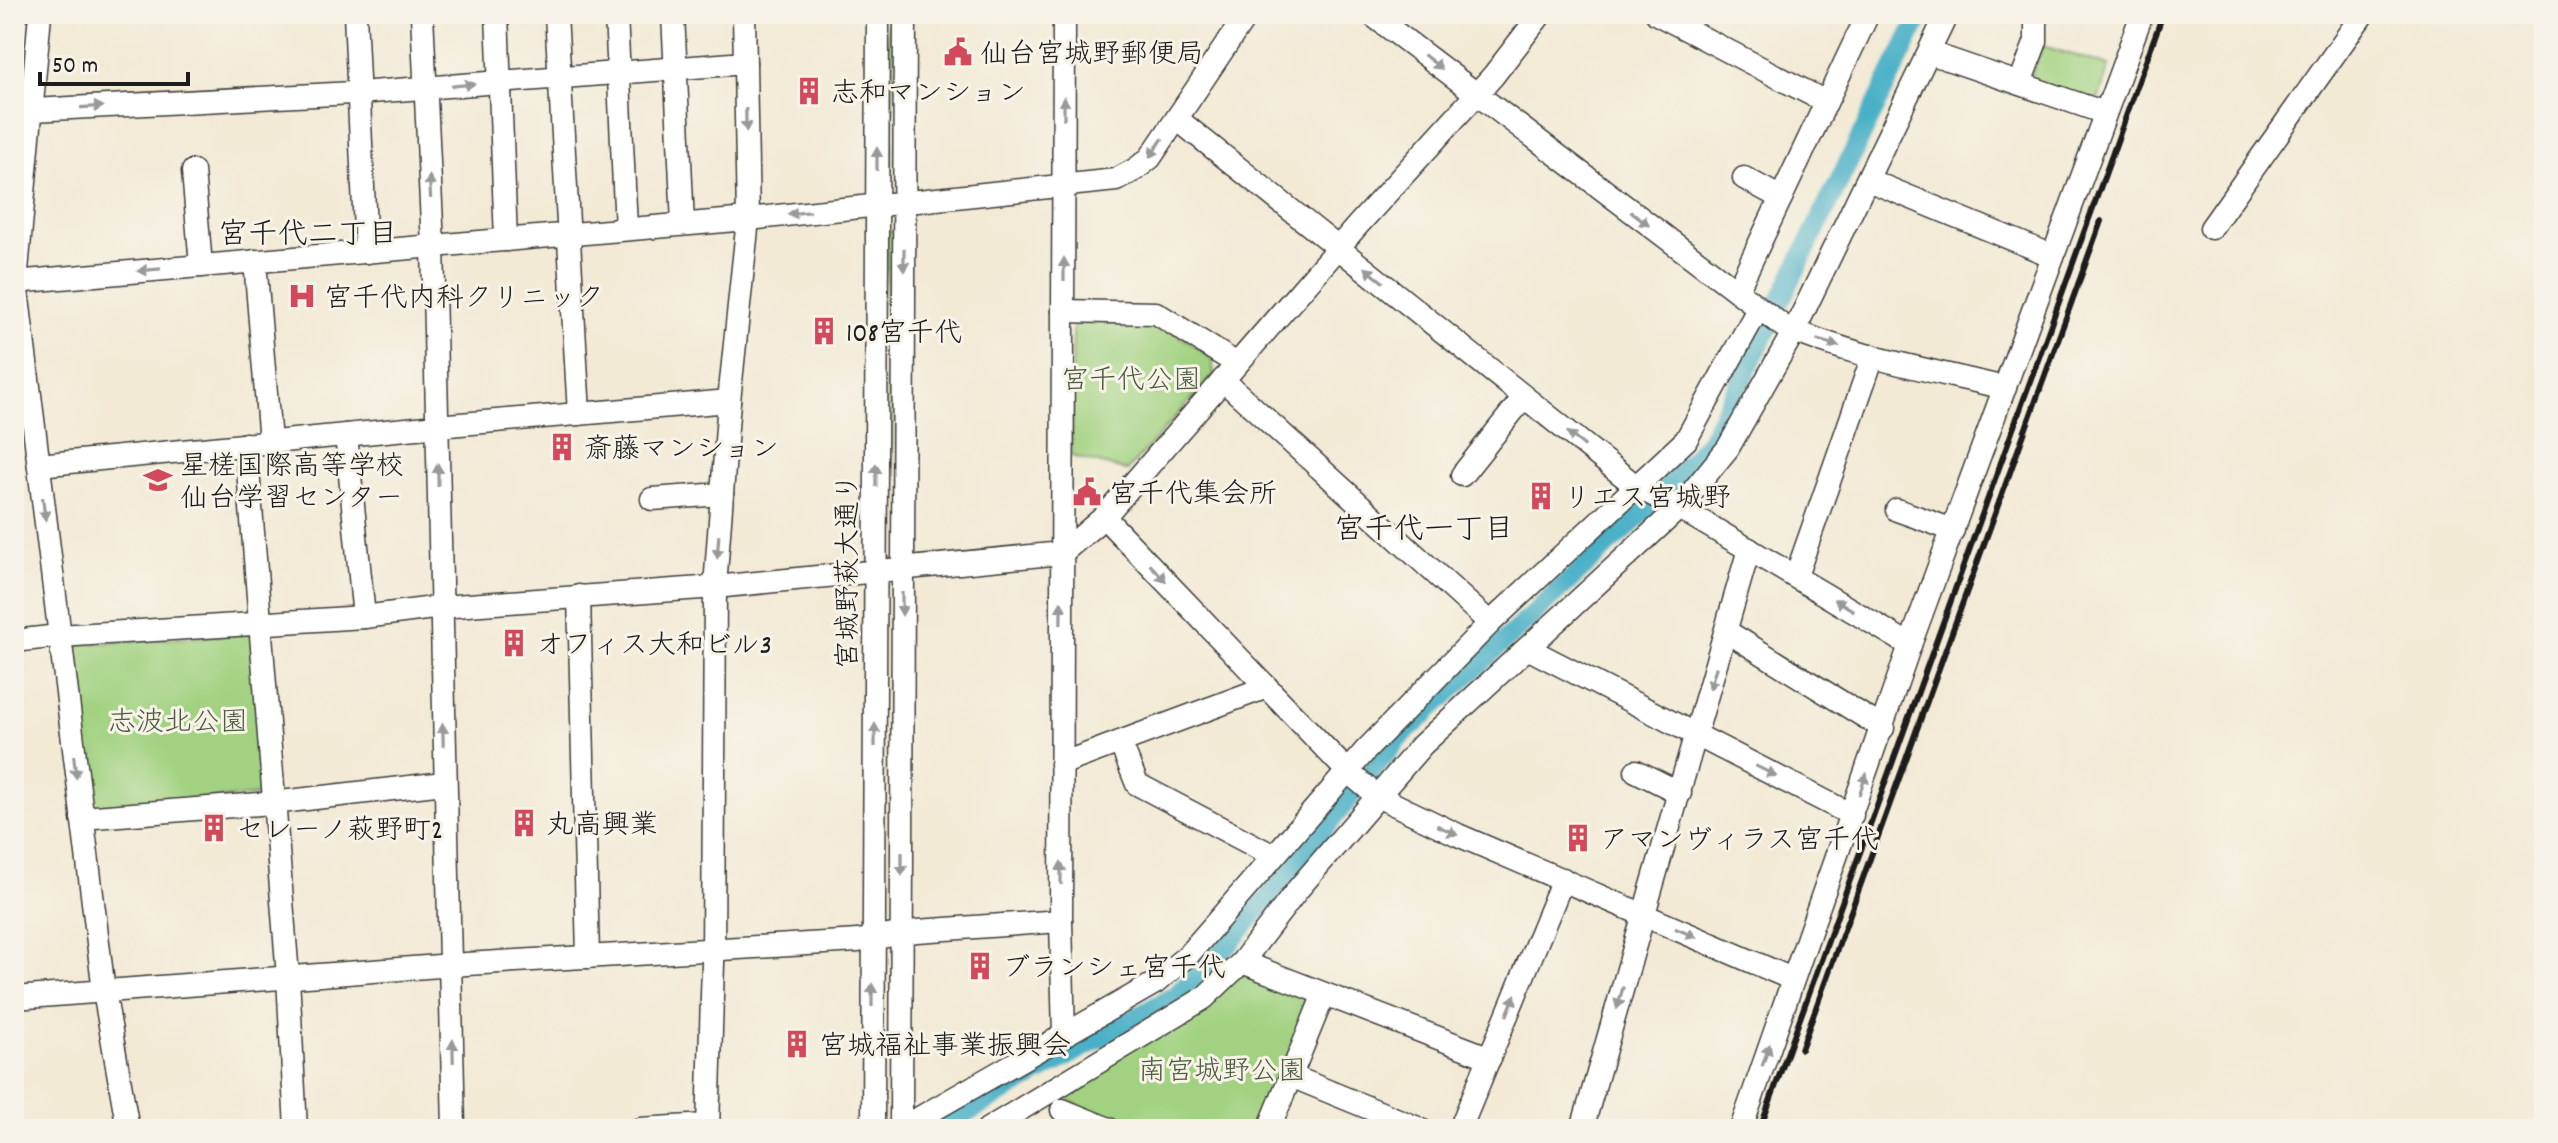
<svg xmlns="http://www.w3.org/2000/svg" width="2558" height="1143" viewBox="0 0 2558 1143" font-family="Dekko,'Klee One',sans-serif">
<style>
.green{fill:#a2d281;stroke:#5f774e;stroke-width:2}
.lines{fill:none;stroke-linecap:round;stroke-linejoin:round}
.canal{stroke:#48b0c7;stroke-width:20}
.minor-casing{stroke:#3c3b38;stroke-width:25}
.minor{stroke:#fff;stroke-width:22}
.rail{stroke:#1c1c1c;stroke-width:6}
.oneway{fill:#999}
.labels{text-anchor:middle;stroke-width:6;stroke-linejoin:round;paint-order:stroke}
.poi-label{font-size:28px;fill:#1c1c1c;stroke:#f7f3e8;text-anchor:start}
.park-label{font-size:28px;fill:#4b5c3f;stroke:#f7f3e8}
.street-label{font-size:28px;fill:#1c1c1c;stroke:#f7f3e8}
.neighbourhood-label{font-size:30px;fill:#1c1c1c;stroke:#f7f3e8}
</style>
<rect width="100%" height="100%" fill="#f7f3e8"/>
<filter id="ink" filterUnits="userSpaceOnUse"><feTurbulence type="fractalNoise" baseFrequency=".0125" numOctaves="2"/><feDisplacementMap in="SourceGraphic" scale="16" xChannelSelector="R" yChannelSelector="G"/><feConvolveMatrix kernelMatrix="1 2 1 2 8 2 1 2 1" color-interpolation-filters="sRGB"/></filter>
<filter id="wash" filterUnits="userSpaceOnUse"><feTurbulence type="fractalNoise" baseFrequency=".006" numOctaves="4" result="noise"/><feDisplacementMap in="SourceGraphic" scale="32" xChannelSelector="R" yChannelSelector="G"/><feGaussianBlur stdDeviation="1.8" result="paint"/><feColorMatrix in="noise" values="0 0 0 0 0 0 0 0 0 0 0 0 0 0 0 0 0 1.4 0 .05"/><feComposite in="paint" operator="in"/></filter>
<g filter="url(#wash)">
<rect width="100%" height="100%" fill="#f2ead5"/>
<!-- green -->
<g class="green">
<path d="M888,14H895L892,178L887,176Z"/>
<path d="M2043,46L2109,66L2099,98L2090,101L2035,82L2032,73Z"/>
<path d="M891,230L894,233L892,533L888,536L886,534L887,233Z"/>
<path d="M1082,317L1157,321L1212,357L1214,374L1127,471L1071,456L1073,324Z"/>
<path d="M255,633L265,795L88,809L69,645Z"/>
<path d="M1255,972L1309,992L1315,1004L1262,1129H1136L1069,1101L1070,1088L1237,976Z"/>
</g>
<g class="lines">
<!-- canal -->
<g class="canal">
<path d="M1779,304L1921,14"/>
<path d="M938,1129L1176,995L1230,943L1399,738L1635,520L1709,442L1769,326"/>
</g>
</g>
</g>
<g filter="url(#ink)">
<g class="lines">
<defs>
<g id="minor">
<path d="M40,14L16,282L104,991L128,1129"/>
<path d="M355,14L366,252"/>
<path d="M422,14L433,246L454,1129"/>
<path d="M497,14L506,240"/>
<path d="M556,14L579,414"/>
<path d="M616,14L626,229"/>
<path d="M673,14L683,224"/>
<path d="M1371,14L1783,326C1852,357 1931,370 2005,388"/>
<path d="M1657,14L1826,102"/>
<path d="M1930,53L2105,113"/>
<path d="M2020,83L2036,41V14"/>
<path d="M14,111L371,92L745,63"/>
<path d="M1177,119L1637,487L1679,508L1910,645"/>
<path d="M193,171L201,266"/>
<path d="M1744,178L1781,198"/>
<path d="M1868,180L2053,256"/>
<path d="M2211,228L2363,14"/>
<path d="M255,261L270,442"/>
<path d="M14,282L748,219L1116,180L1136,169L1150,158L1247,14"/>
<path d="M1737,291L1868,14"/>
<path d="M1063,311L1156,313L1237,364"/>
<path d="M1223,380L1490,623"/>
<path d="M346,435L364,617"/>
<path d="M246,444L288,977L296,1129"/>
<path d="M39,465L437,426L729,401"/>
<path d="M1462,475L1524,397"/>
<path d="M652,499L722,494"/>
<path d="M1897,510L1953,530"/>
<path d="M1104,517L1347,771L1377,796L1458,835L1792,979"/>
<path d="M1796,576L1873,356"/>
<path d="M579,596L588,957"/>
<path d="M1726,631L1883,728"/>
<path d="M14,641L59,636L364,617L441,607L715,587L1062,553L1104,517L1357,226L1493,76L1541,14"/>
<path d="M1529,649L1852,815"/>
<path d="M1120,742L1137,784L1272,855"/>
<path d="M1061,764L1267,687"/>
<path d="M1636,771L1680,793"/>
<path d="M82,818L272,803L444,783"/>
<path d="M1242,962L1490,1058"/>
<path d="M14,998L466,964L858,941L917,931L1061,921"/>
<path d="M1064,1035L1061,921L1064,14"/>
<path d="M1291,1076L1420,1129"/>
<path d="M1062,1110L1109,1129"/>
<path d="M640,1129L708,1125"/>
<path d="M708,1129L713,963L715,587L729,401L748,219L744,14"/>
<path d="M873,1129L878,14"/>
<path d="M900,1129L1155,983L1188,955L1366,750L1490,623L1686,440L1758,309"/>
<path d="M901,1129L905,14"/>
<path d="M988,1129L1204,998L1242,962L1298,889L1422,745L1679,508L1728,448L1794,331L1947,14"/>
<path d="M1269,1129L1324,994"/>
<path d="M1460,1129L1563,879"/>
<path d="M1582,1129L1749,549"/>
<path d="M1741,1129L1910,645L2142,14"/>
</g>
</defs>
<!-- minor casing -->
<use href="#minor" class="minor-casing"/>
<!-- minor -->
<use href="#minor" class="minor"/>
<!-- rail -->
<g class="rail">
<path d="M1801,1049L2101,221"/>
<path d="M1760,1129L2163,14"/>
</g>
</g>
<!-- one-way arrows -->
<defs><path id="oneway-solid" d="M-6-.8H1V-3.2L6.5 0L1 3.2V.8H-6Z" transform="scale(2)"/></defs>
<g class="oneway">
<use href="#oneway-solid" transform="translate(1433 62) rotate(38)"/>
<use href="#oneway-solid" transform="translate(463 85) rotate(-5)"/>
<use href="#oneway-solid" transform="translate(92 107) rotate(-3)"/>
<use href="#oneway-solid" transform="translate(1064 108) rotate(-90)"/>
<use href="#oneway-solid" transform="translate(746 120) rotate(89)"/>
<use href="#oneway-solid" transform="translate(1156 148) rotate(126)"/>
<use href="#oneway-solid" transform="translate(877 159) rotate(-90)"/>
<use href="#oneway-solid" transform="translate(430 187) rotate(-93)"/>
<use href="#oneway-solid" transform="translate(799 213) rotate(174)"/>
<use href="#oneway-solid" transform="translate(1640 219) rotate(37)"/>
<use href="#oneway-solid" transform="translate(904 260) rotate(90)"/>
<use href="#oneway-solid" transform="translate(1064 269) rotate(-90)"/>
<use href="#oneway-solid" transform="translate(149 270) rotate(175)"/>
<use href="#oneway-solid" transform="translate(1374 275) rotate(-141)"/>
<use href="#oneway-solid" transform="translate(1828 343) rotate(16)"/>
<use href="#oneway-solid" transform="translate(1576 439) rotate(-141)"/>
<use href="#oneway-solid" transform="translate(438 475) rotate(-91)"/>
<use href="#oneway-solid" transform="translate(876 475) rotate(-90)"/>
<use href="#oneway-solid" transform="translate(44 509) rotate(83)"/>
<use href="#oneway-solid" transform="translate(718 547) rotate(94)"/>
<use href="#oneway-solid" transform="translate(1158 573) rotate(46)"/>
<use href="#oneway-solid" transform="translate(902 604) rotate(90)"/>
<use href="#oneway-solid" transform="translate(1844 605) rotate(-149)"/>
<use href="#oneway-solid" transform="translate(1061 613) rotate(-89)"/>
<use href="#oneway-solid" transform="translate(1713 678) rotate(106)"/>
<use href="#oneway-solid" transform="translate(443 735) rotate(-91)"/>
<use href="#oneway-solid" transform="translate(875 735) rotate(-90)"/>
<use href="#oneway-solid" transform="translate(75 767) rotate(83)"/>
<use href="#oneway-solid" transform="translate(1766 771) rotate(27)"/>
<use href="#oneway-solid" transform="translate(1863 784) rotate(-71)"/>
<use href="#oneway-solid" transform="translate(1447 830) rotate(25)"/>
<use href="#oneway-solid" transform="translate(902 864) rotate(90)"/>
<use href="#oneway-solid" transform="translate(1061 873) rotate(-90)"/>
<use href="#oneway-solid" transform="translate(1686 933) rotate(23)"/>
<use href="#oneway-solid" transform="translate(872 995) rotate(-90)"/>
<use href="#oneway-solid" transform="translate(1620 998) rotate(106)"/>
<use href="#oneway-solid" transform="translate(1511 1005) rotate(-68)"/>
<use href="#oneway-solid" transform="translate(453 1051) rotate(-91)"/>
<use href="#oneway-solid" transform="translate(1766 1055) rotate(-71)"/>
</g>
</g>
<!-- icons -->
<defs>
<symbol id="civic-bare" viewBox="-9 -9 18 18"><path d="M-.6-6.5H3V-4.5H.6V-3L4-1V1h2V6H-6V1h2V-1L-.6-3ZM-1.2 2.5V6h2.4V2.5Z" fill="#d1495b" stroke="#f7f3e8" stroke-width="2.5" paint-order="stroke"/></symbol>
<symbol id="building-bare" viewBox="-9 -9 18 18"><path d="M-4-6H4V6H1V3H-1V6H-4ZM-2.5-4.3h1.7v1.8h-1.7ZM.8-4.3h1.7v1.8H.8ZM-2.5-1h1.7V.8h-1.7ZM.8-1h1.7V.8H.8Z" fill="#d1495b" stroke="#f7f3e8" stroke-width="2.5" paint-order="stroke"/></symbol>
<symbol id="hospital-bare" viewBox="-9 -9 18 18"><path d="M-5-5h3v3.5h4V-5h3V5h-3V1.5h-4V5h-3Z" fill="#d1495b" stroke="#f7f3e8" stroke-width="2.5" paint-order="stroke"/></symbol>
<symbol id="school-bare" viewBox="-9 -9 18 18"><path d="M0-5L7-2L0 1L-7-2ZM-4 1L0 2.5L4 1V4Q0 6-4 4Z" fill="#d1495b" stroke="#f7f3e8" stroke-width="2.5" paint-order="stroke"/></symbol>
</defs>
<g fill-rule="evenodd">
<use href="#civic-bare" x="938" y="32" width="40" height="40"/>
<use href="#building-bare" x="789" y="71" width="40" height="40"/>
<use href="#hospital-bare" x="282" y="276" width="40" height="40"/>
<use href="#building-bare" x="804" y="311" width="40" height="40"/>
<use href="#building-bare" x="542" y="427" width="40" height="40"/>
<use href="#school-bare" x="138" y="460" width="40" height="40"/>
<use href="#civic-bare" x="1067" y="472" width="40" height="40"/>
<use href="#building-bare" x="1521" y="476" width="40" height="40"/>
<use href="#building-bare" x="494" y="623" width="40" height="40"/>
<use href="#building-bare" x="504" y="803" width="40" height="40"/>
<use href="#building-bare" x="194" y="808" width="40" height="40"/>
<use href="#building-bare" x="1558" y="818" width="40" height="40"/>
<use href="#building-bare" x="960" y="946" width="40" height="40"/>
<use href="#building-bare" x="777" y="1024" width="40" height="40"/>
</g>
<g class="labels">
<!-- poi labels -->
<g class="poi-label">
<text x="980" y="62">仙台宮城野郵便局</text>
<text x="831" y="101">志和マンション</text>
<text x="324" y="306">宮千代内科クリニック</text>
<text x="846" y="341">108宮千代</text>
<text x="584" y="457">斎藤マンション</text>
<text x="180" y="474">星槎国際高等学校<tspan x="180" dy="32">仙台学習センター</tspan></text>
<text x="1109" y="502">宮千代集会所</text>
<text x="1563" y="506">リエス宮城野</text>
<text x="536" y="653">オフィス大和ビル3</text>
<text x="546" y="833">丸高興業</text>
<text x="236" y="838">セレーノ萩野町2</text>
<text x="1600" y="848">アマンヴィラス宮千代</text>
<text x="1002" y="976">ブランシェ宮千代</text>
<text x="819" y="1054">宮城福祉事業振興会</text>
</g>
<!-- park labels -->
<g class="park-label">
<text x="1131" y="388">宮千代公園</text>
<text x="178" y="730">志波北公園</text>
<text x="1222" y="1079">南宮城野公園</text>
</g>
<!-- street labels -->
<g class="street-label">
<text transform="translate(846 571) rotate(-90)" y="10">宮城野萩大通り</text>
</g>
<!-- neighbourhood labels -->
<g class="neighbourhood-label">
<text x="308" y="243">宮千代二丁目</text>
<text x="1424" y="538">宮千代一丁目</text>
</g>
</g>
<!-- margin -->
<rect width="2558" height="1143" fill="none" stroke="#f7f3e8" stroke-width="48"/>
<!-- scale -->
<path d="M40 72v12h148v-12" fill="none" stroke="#1c1c1c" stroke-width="4"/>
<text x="52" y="72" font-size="24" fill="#1c1c1c" stroke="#f7f3e8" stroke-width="6" paint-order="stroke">50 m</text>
</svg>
